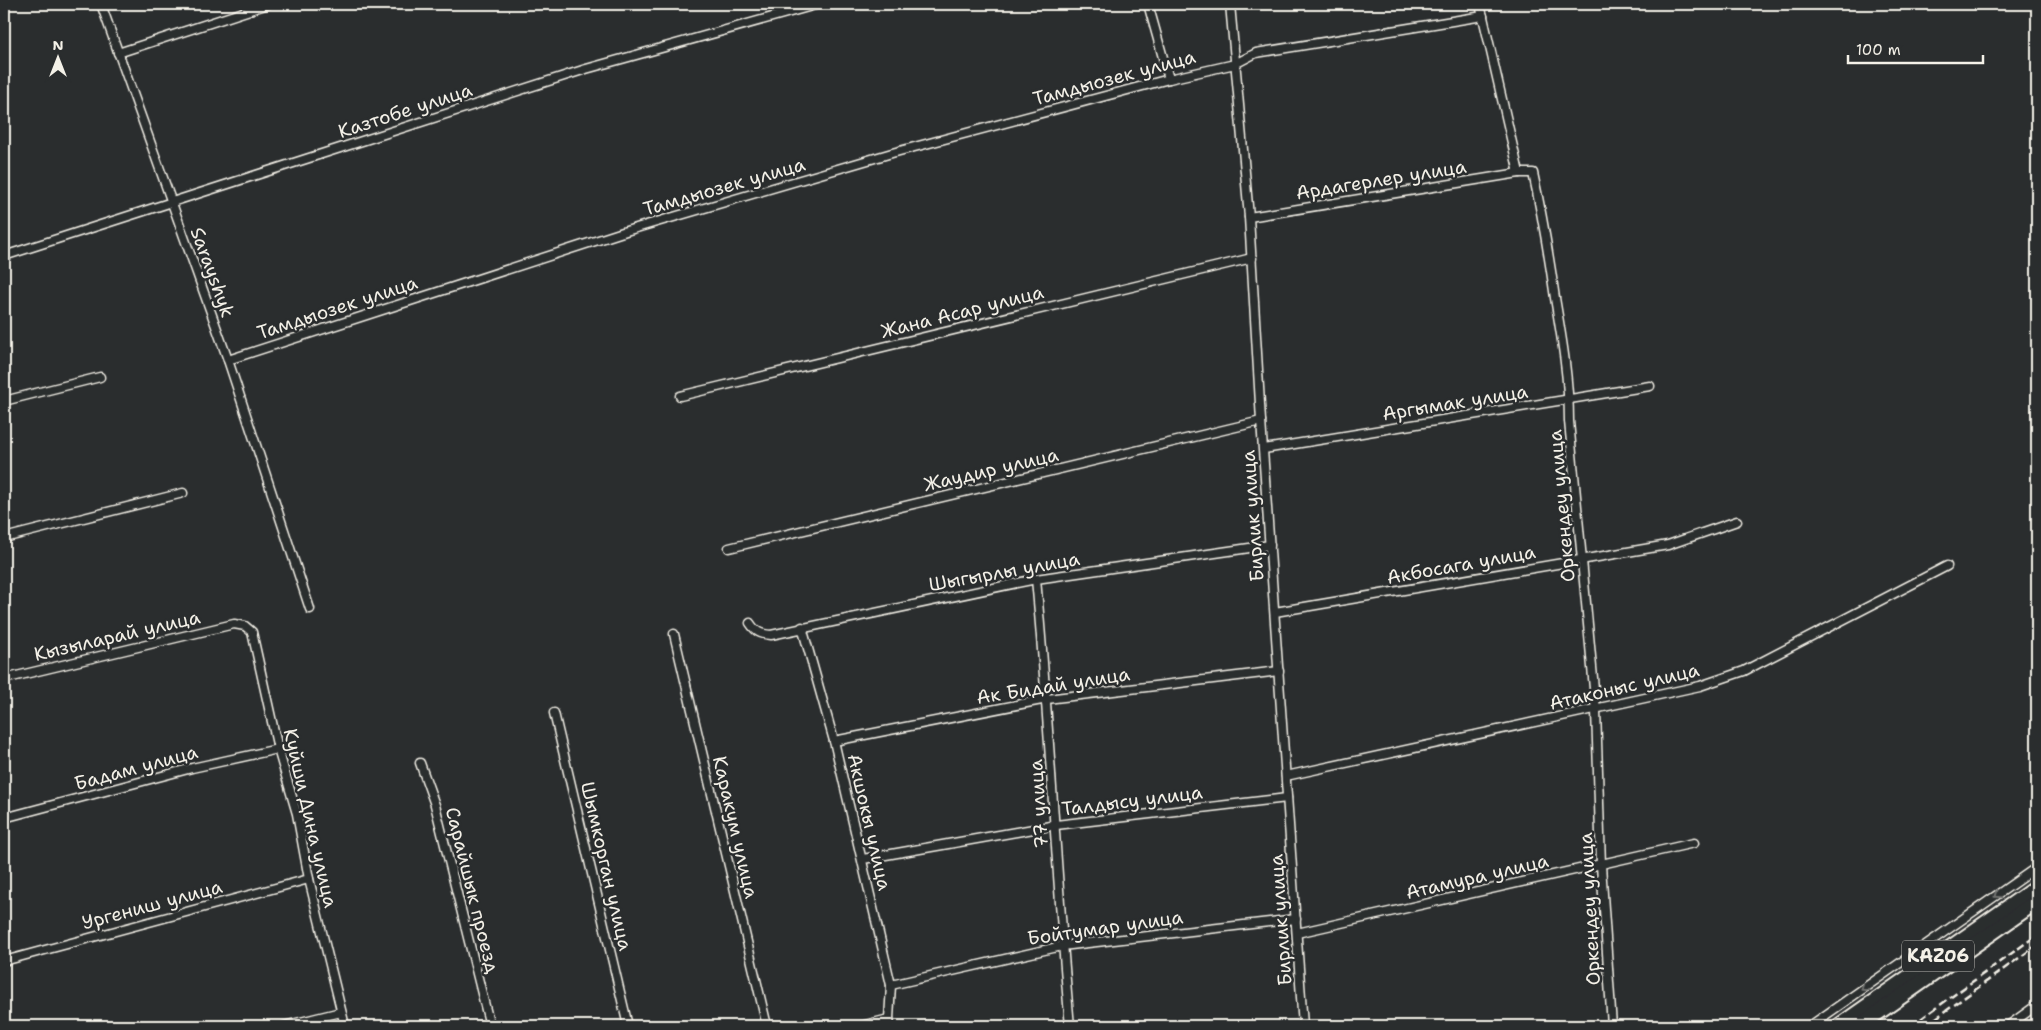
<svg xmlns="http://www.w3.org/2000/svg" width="2041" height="1030" viewBox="0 0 2041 1030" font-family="'Shantell Sans',sans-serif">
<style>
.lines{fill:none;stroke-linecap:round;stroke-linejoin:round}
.street-casing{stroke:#f4f1e8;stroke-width:11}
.highway-casing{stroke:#f4f1e8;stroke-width:18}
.street{stroke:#2a2d2e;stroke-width:8}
.highway{stroke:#2a2d2e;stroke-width:14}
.rail{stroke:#f4f1e8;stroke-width:2.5;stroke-dasharray:8 4;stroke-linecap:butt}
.oneway{stroke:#71726f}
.labels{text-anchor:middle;stroke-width:5;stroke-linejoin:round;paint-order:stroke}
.shield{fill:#2a2d2e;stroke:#b7b6b0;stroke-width:1}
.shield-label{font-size:18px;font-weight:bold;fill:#f4f1e8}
.street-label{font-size:19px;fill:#f4f1e8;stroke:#2a2d2e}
</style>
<rect width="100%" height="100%" fill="#2a2d2e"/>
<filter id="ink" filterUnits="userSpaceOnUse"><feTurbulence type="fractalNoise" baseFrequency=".02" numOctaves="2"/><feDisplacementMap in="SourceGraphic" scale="10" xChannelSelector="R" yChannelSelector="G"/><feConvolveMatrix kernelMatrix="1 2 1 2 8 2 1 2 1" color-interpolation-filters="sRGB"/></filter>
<g filter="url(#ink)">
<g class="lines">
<defs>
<g id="street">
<path d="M101,4L228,360L310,609"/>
<path d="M1148,4L1169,79"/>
<path d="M1230,4L1249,217L1261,421L1303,1026"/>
<path d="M1480,4L1519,173H1533C1542,214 1549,256 1555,298C1562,339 1569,380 1569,421L1596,710L1601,865L1612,1026"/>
<path d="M118,53L268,4"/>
<path d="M1249,217L1519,173"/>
<path d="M4,256L586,69L819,4"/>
<path d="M228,360L626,231L892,153L1169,79L1235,64L1256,53L1483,16"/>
<path d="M680,396L1252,258"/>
<path d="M4,401L100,377"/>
<path d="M1264,449L1650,386"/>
<path d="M4,538L183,493"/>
<path d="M729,548L1261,421"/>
<path d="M1036,579C1050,728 1056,877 1070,1026"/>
<path d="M1275,612L1668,545L1737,521"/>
<path d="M750,623C756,632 760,634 771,635L1036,579L1270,545"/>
<path d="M802,627L834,741L891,985L889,1019L890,1026"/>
<path d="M674,634L767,1026"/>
<path d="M4,679L234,624L245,626L252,632L278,749L297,814L309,879L345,1026"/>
<path d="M554,713L628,1026"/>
<path d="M834,741L1047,699L1279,671"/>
<path d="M420,763L435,805L490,1026"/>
<path d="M1286,776L1700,686L1744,671L1947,566"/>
<path d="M4,818L192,768L278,749"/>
<path d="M863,859L1056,825L1287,798"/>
<path d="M1297,933L1694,843"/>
<path d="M4,961L309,879"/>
<path d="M891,985L1062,946L1296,919"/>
<path d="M284,1026L341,1012"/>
<path d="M861,1026L889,1019"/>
<path d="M1810,1026L2037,867"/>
<path d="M2008,1026L2037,1005"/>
</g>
<g id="highway">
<path d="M1839,1026L2037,887"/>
<path d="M1859,1026L2037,901"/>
</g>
</defs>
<!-- street casing -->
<use href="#street" class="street-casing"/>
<!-- highway casing -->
<use href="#highway" class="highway-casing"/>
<!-- street -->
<use href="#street" class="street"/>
<!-- highway -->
<use href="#highway" class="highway"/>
<!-- rail -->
<g class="rail">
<path d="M1911,1026L2037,935"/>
<path d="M1925,1026L2037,945"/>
</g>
</g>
<!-- one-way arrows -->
<defs><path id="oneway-chevron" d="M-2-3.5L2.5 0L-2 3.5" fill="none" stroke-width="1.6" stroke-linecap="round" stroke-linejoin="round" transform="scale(1.25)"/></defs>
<g class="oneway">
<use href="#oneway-chevron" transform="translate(1997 895) rotate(145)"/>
<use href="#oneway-chevron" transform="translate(1864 988) rotate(145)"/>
</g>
</g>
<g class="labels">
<!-- shield labels -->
<rect class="shield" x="1902" y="940.5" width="72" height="31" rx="4"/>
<g class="shield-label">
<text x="1938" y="962">KАZ06</text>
</g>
<!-- street labels -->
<g class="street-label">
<text transform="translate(1114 77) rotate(-15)" y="7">Тамдыозек улица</text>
<text transform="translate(405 110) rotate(-18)" y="7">Казтобе улица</text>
<text transform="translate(1381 179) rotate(-9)" y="7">Ардагерлер улица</text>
<text transform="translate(724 186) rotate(-16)" y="7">Тамдыозек улица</text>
<text transform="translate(213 272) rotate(70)" y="7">Sarayshyk</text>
<text transform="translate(337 307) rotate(-18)" y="7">Тамдыозек улица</text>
<text transform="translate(962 311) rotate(-14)" y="7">Жана Асар улица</text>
<text transform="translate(1455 402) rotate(-9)" y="7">Аргымак улица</text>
<text transform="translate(991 469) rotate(-13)" y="7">Жаудир улица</text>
<text transform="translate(1561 506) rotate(-95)" y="7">Оркендеу улица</text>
<text transform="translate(1252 516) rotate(-94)" y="7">Бирлик улица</text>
<text transform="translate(1461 564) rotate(-10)" y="7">Акбосага улица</text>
<text transform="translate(1004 571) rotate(-10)" y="7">Шыгырлы улица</text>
<text transform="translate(117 635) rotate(-13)" y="7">Кызыларай улица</text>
<text transform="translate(1053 685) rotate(-9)" y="7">Ак Бидай улица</text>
<text transform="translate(1624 686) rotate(-13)" y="7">Атаконыс улица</text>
<text transform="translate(136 767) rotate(-15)" y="7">Бадам улица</text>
<text transform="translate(1132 800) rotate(-7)" y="7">Талдысу улица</text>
<text transform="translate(1038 804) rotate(-94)" y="7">77 улица</text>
<text transform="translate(311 818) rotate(77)" y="7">Куйши Дина улица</text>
<text transform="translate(870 822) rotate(77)" y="7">Акшокы улица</text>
<text transform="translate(736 827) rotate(77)" y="7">Каракум улица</text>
<text transform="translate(607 866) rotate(77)" y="7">Шымкорган улица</text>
<text transform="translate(1477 876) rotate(-13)" y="7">Атамура улица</text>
<text transform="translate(473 890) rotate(76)" y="7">Сарайшык проезд</text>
<text transform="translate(152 904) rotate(-15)" y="7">Ургениш улица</text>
<text transform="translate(1589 909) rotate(-93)" y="7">Оркендеу улица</text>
<text transform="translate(1280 920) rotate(-94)" y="7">Бирлик улица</text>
<text transform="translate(1105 927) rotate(-8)" y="7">Бойтумар улица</text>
</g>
</g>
<!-- margin -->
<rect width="2041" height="1030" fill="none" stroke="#2a2d2e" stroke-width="20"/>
<rect x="10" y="10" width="2021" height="1010" fill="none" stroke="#f4f1e8" stroke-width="2" filter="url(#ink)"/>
<!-- north arrow -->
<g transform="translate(58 58)" stroke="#2a2d2e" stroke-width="4" paint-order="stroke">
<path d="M0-4L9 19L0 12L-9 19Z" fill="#f4f1e8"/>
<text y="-8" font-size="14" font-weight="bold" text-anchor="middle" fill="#f4f1e8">N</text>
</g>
<!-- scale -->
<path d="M1848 55v8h135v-8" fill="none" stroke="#f4f1e8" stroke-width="2.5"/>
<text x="1856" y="55" font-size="15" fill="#f4f1e8" stroke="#2a2d2e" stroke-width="4" paint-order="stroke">100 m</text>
</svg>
